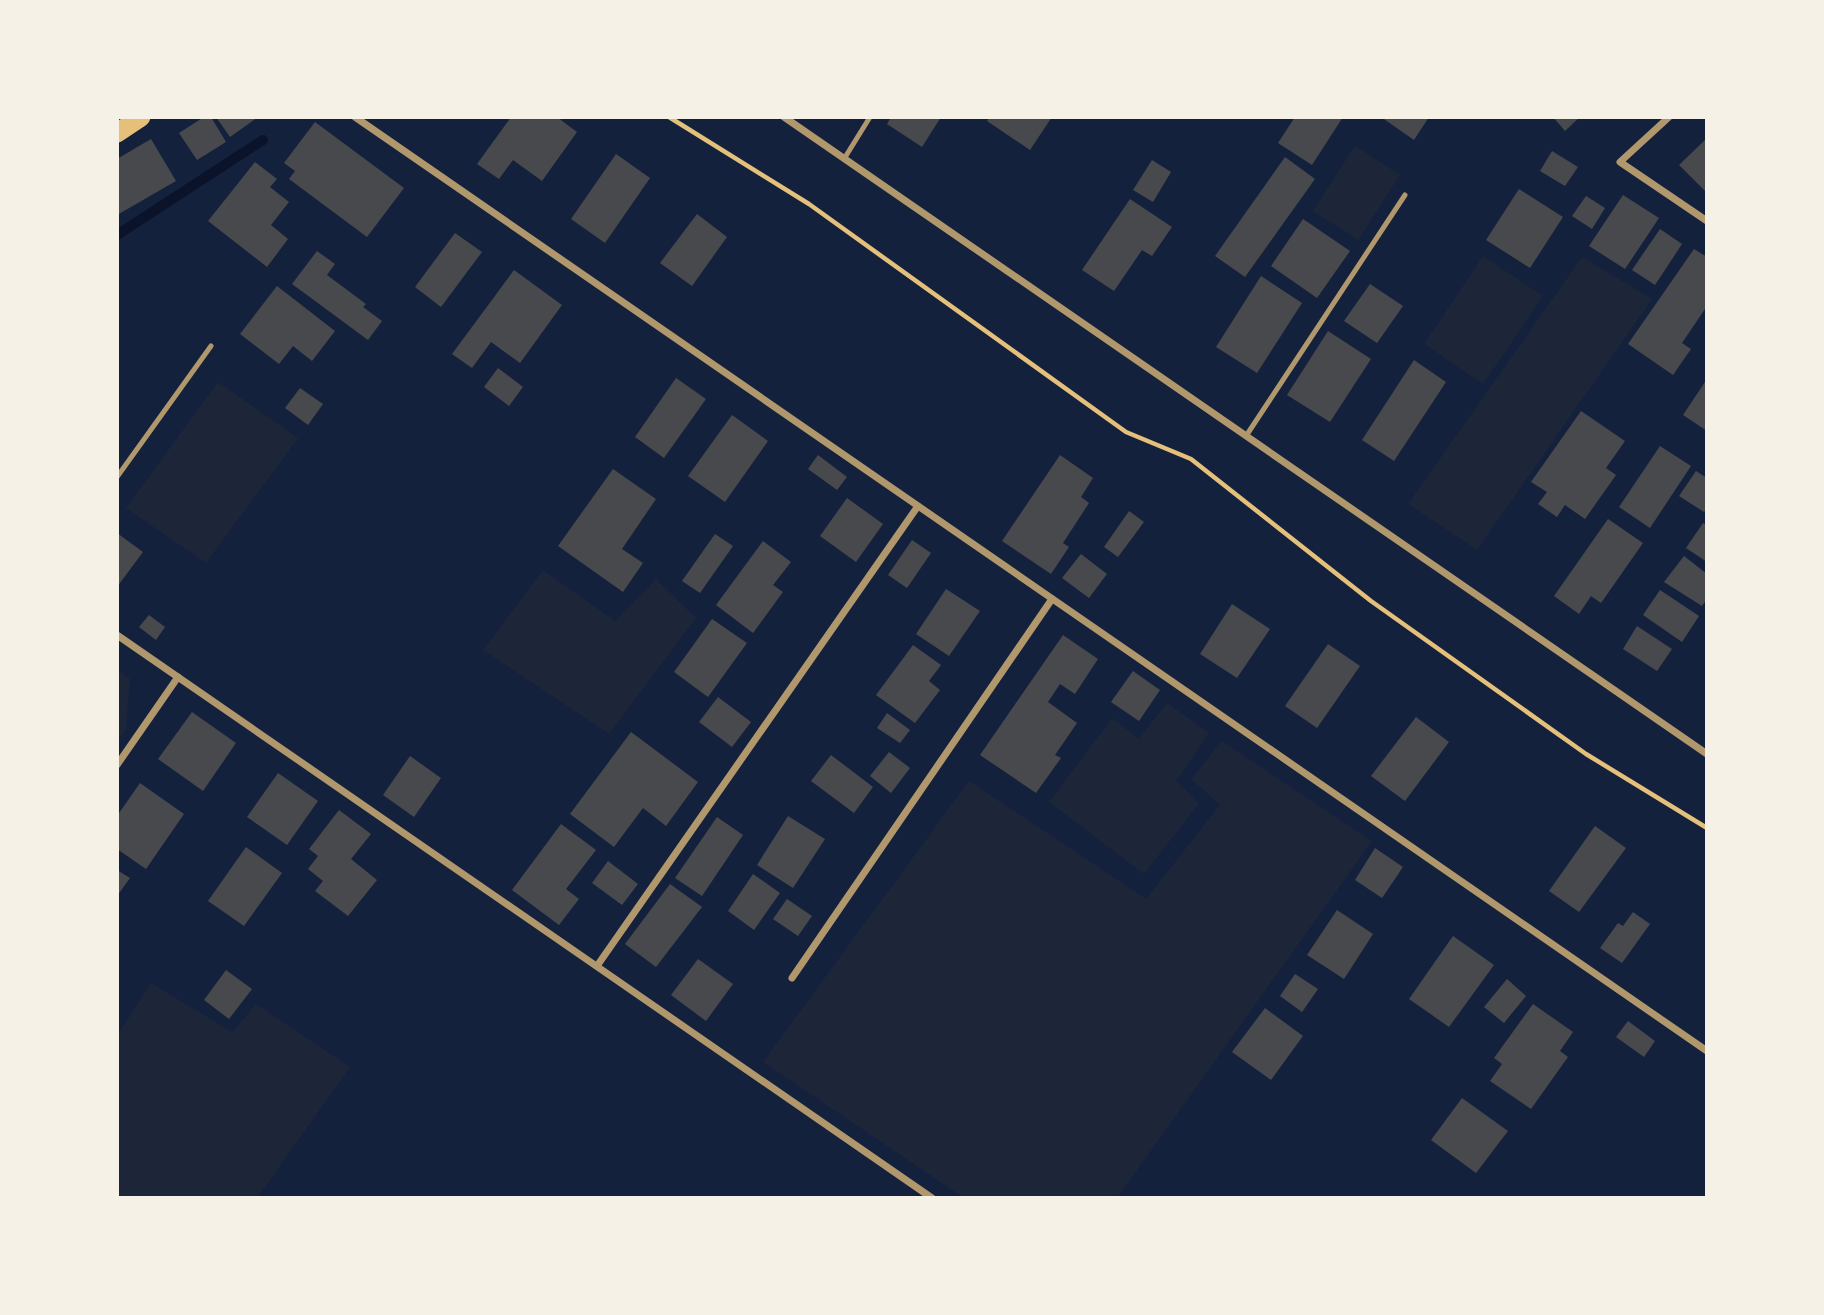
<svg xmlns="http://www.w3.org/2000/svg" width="1824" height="1315" font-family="Mulish,sans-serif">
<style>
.green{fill:#1d2539}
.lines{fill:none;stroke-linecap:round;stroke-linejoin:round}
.stream{stroke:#0b132b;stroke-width:10}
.building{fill:#48494c}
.path{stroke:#e5c07b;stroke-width:4.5}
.service{stroke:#b1986c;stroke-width:5}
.minor{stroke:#b1986c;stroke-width:7}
.trunk{stroke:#e5c07b;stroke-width:19}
</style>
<rect width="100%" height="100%" fill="#14213d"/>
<g class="green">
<polygon points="1355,146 1400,175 1358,240 1313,211"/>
<polygon points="1483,256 1543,296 1483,384 1424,344"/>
<polygon points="1582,257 1652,299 1477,550 1408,504"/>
<polygon points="218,382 298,438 206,563 126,508"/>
<polygon points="543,570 615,621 656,579 696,618 609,734 483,650"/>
<polygon points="117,670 130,679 126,729 117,741"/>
<polygon points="1167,703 1209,733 1176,781 1199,803 1144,874 1049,802 1112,718 1139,739"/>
<polygon points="1222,741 1372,841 1117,1198 964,1198 763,1062 969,781 1146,899 1220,805 1191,779"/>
<polygon points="151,983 232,1032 256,1004 350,1067 257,1198 117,1198 117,1036"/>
</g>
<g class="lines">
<polyline class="stream" points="117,235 263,140"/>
</g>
<g class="building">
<polygon points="204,117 211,117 226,142 197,160 179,133"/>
<polygon points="216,117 258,117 230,137"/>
<polygon points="511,117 557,117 577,132 542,181 513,160 499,179 477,164"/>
<polygon points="891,117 941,117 922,147 887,124"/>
<polygon points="990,117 1052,117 1030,150 987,121"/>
<polygon points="1295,117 1343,117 1312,165 1278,143"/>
<polygon points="1381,117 1429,117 1414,140"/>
<polygon points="1553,117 1580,117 1565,131"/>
<polygon points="315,122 404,188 367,237 289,179 295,171 284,163"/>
<polygon points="1707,138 1707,193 1679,165"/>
<polygon points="151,139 176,181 117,215 117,159"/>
<polygon points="1552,151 1578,167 1565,186 1540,171"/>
<polygon points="616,154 650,178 605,243 571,219"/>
<polygon points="1285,157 1315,179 1245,277 1215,256"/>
<polygon points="1152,160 1171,172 1153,202 1133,190"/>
<polygon points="255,162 277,179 270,187 289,202 271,225 288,239 267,267 208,221"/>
<polygon points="1519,189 1563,217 1530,268 1486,240"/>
<polygon points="1623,195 1659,218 1625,269 1589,246"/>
<polygon points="1586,196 1605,208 1592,229 1572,216"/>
<polygon points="1130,199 1172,227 1152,256 1142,250 1114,291 1082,270"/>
<polygon points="697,214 727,237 692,286 660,263"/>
<polygon points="1303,219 1350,251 1317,298 1271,266"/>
<polygon points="1660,229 1682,244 1655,285 1632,270"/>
<polygon points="455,233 482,252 441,307 415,287"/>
<polygon points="1694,249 1707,257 1707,306 1682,343 1691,349 1673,375 1628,344"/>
<polygon points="317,251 335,264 327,275 366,304 363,307 382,321 368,340 292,284"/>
<polygon points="514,270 562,305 520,363 491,342 472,368 452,354"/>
<polygon points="1261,276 1302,303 1257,373 1216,347"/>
<polygon points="1370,284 1403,306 1377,343 1344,321"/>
<polygon points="277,286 335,331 312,361 293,346 279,364 240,334"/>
<polygon points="1328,331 1371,359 1330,422 1287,395"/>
<polygon points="1414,360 1446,382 1394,461 1362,440"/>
<polygon points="498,368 523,387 509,406 484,387"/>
<polygon points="676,378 706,399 664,458 635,437"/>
<polygon points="1707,379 1707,431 1683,415"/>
<polygon points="300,388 323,404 308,425 285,408"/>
<polygon points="1581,411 1625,441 1606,468 1616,475 1585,519 1565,505 1557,517 1538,504 1547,492 1531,482"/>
<polygon points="732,415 768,441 725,502 688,476"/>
<polygon points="1660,446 1691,466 1650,528 1619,507"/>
<polygon points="818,455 847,477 837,490 808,469"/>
<polygon points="1060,455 1093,478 1081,497 1089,503 1063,543 1069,547 1051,574 1002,541"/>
<polygon points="613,469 656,499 622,549 643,563 623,592 558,546"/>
<polygon points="1696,471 1707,478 1707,509 1704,512 1679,496"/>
<polygon points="847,498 883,524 856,562 820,536"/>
<polygon points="1129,511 1144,522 1118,557 1104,547"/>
<polygon points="1608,519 1643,543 1601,603 1591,596 1579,614 1554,596"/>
<polygon points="1703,523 1707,525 1707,562 1686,548"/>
<polygon points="117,533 143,552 117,587"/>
<polygon points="715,534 733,546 700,593 682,581"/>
<polygon points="912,540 931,553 907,588 888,575"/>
<polygon points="763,541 791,562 773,585 783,592 753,633 716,605"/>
<polygon points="1081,554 1107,574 1089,598 1062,578"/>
<polygon points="1684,556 1707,574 1707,599 1702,606 1664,582"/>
<polygon points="946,589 980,611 949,656 916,634"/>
<polygon points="1660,590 1699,616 1682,642 1643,615"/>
<polygon points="1232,604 1270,629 1237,678 1200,654"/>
<polygon points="149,615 165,627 156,640 139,627"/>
<polygon points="712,619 747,643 708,697 674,672"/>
<polygon points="1637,626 1672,649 1657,671 1623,649"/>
<polygon points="1063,635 1098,659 1075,694 1060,684 1048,702 1077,723 1055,755 1061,758 1036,793 980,755"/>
<polygon points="1328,644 1360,666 1317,728 1285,706"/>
<polygon points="913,645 941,665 929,681 940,690 915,723 876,695"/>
<polygon points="1133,671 1160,690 1139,721 1111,702"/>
<polygon points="718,697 751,722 732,747 699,722"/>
<polygon points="192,712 236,743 203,791 158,759"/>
<polygon points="887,713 910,730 900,743 877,728"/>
<polygon points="1416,717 1449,742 1405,801 1371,776"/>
<polygon points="631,732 698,782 666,826 643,808 614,847 570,814"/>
<polygon points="889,752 910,768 891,793 870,776"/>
<polygon points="831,755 873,787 854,813 811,781"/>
<polygon points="410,756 441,778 414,817 383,795"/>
<polygon points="278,773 318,801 287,845 247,817"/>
<polygon points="140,783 184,814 146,869 117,849 117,816"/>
<polygon points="339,810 371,834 351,859 377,880 348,916 315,891 323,881 308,869 318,856 309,849"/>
<polygon points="788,816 825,839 793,888 757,865"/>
<polygon points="717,817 743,835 702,896 675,878"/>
<polygon points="561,824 596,850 566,889 579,899 559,925 512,890"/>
<polygon points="1595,826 1626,848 1579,912 1549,891"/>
<polygon points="246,847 282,873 244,926 208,901"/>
<polygon points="1375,848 1403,867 1382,898 1355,880"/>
<polygon points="608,861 638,884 622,905 592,883"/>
<polygon points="117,870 130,878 117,896"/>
<polygon points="753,874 780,893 754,930 728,911"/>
<polygon points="670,884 702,907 656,967 625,944"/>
<polygon points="787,899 812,916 798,936 773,919"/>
<polygon points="1337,910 1373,934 1344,979 1307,955"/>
<polygon points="1633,912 1650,924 1622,963 1600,948 1618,923 1623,926"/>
<polygon points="1453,936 1494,965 1449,1027 1409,999"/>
<polygon points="698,959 733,984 706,1021 671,995"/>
<polygon points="226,970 252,989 229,1019 204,1000"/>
<polygon points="1295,974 1318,989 1302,1012 1280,996"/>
<polygon points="1507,979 1526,996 1504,1023 1484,1007"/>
<polygon points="1533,1004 1573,1032 1560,1051 1568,1057 1531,1109 1490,1081 1502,1064 1494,1058"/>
<polygon points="1265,1008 1303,1036 1271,1080 1232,1052"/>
<polygon points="1628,1021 1655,1041 1644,1057 1616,1037"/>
<polygon points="1462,1098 1508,1131 1476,1173 1431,1140"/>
</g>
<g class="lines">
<polyline class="path" points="669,117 809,204 1126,432 1191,459 1371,601 1586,754 1707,828"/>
<g class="service">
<polyline points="844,159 870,117"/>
<polyline points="1246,436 1405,195"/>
<polyline points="117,477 211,346"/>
</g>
<g class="minor">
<polyline points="355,117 1707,1051"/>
<polyline points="784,117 1707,754"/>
<polyline points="1669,117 1620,162 1707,221"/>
<polyline points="117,635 932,1198"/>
<polyline points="117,765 178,677"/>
<polyline points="597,966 918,506"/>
<polyline points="792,978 1052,599"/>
</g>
<polyline class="trunk" points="117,133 141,117"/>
</g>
<rect width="1824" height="1315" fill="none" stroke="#f6f1e7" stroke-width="238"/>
</svg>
